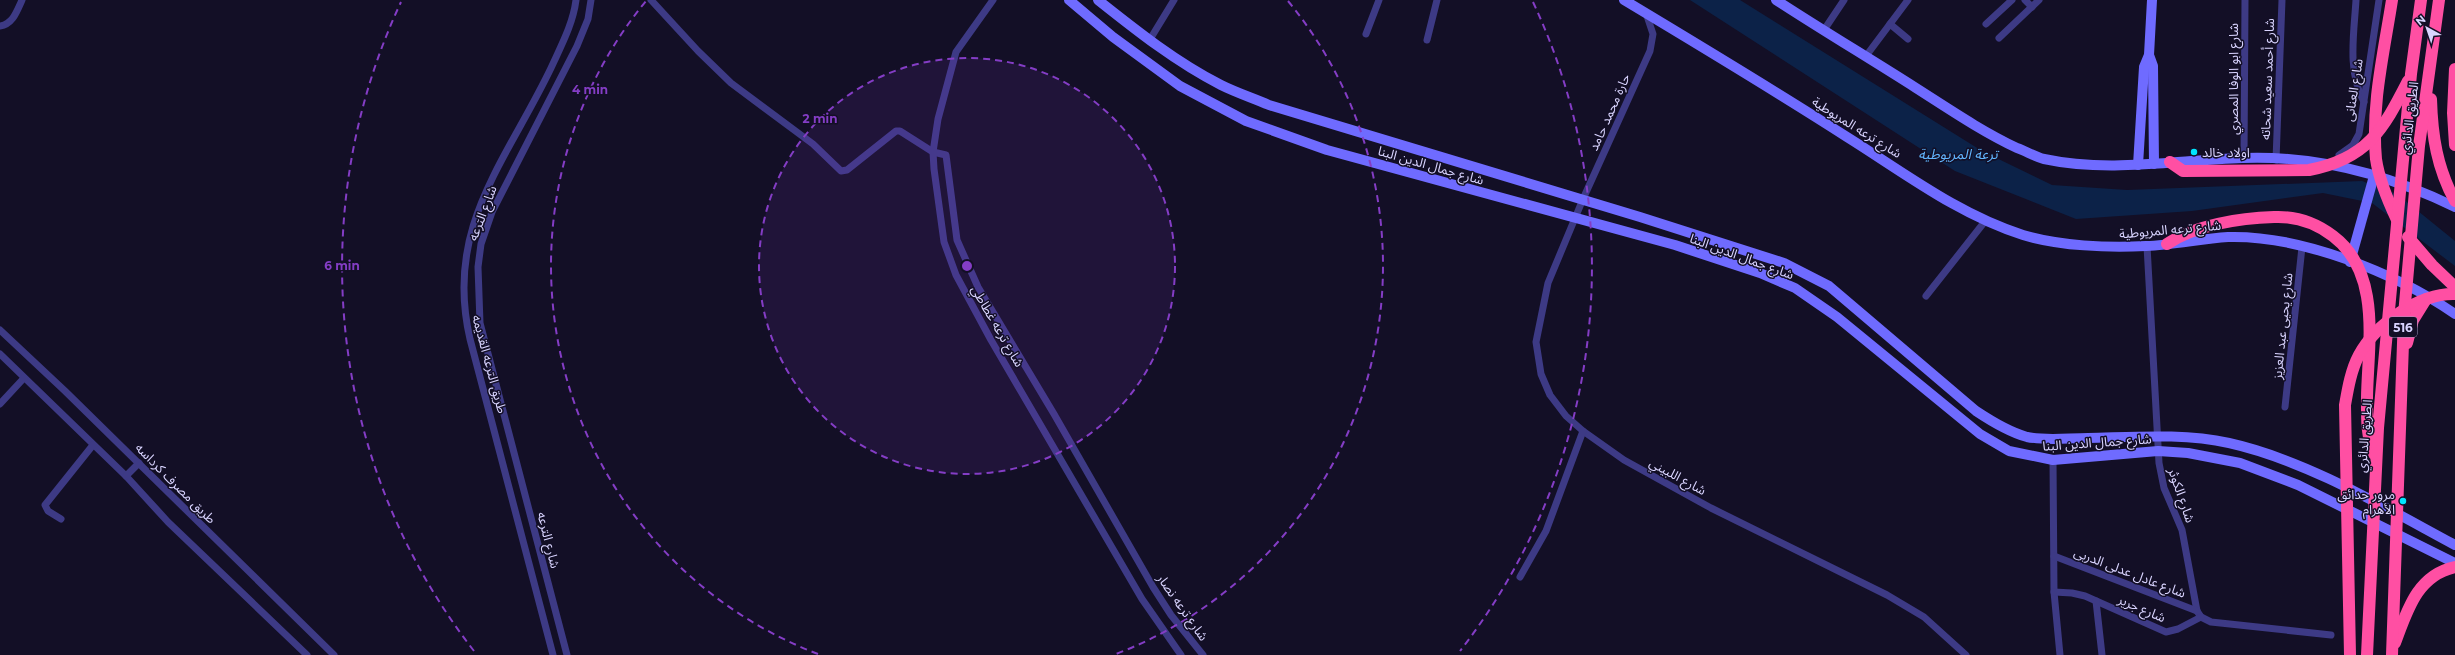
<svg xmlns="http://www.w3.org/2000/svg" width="2455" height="655" font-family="Montserrat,'Noto Sans Arabic',sans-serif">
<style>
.water{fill:#0c2248}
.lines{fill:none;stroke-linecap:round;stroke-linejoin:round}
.street{stroke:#3d3a85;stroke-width:7}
.secondary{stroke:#6f6bff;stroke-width:10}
.highway{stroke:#ff4fa3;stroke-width:12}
.ring{fill:none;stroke:#843dc5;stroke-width:2;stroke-dasharray:7 5}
.poi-dot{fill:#00e5ff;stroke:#130f26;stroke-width:1.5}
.labels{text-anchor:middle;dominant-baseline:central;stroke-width:3;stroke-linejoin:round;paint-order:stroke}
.shield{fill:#130f26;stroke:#9e99be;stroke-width:1}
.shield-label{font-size:12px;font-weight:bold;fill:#d9d4ff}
.street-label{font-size:13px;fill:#d9d4ff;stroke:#130f26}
.poi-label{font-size:13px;fill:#d9d4ff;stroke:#130f26;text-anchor:start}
.water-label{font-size:14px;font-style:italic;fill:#62b6ff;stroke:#130f26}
.centre{fill:#843dc5;stroke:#130f26;stroke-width:2}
.ring-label{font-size:12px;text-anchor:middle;font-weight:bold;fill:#843dc5;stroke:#130f26;stroke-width:3;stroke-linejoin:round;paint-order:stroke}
</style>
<rect width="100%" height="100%" fill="#130f26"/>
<polygon class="water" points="1690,0 1740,0 1982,151 2052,185 2127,190 2362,181 2397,194 2455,241 2455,266 2372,203 2323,193 2192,211 2076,219 1955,171"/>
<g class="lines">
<g class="street">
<polyline points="651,0 698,51 731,83 813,144 841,171 847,170 896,131 900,131 933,152 946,155 957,240 978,287 1054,414 1153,587 1171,615 1203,655"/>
<polyline points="993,0 956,52 938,119 933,152 934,169 944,242 956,275 991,340 1142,599 1181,655"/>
<polyline points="2025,0 2032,7"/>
<path d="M2356,0C2354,34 2347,71 2364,102"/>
<polyline points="1646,13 1653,34 1650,51 1583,199 1548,283 1536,342 1541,374 1550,395 1566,416 1583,431 1624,460 1711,508 1887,595 1924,617 1966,655"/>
<polyline points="1890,24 1908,39"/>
<polyline points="1986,24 2012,0"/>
<path d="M0,26C13,24 17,11 22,0"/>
<polyline points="1824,30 1844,0"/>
<polyline points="1366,34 1379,0"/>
<polyline points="1999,38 2039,0"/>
<polyline points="1427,40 1437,0"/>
<polyline points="1149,41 1174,0"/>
<polyline points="1866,56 1908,0"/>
<polyline points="2339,155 2353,145 2359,134 2379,0"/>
<polyline points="2244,158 2245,0"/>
<polyline points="2276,160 2282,0"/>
<polyline points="2147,246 2159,463 2164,488 2182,530 2197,611 2201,617 2211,622 2331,635"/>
<polyline points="1926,296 1986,220"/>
<polyline points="0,330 65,391 334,655"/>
<polyline points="0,354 126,476 168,522 307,655"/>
<polyline points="0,404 24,378"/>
<polyline points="2285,407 2302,247"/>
<polyline points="2053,460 2054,592 2060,655"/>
<polyline points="126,476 139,463"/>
<polyline points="61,519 48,511 45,505 93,445"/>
<polyline points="2054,556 2197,611"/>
<polyline points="1520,577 1546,531 1583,431"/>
<polyline points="2054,592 2072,593 2085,596 2166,632 2178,629 2201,617"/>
<polyline points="2096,601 2102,655"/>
<path d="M553,655L470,339C444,227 506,162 551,68C561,46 573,24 576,0"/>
<polyline points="567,655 480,323 478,267 481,244 492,212 577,46 588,19 591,0"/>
</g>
<g class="secondary">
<polyline points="1069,0 1113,37 1180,86 1246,121 1327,150 1675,245 1760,273 1795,288 1837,317 1980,434 2009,451 2053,460 2158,451 2188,453 2240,463 2298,485 2455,563"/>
<path d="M1098,0C1137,31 1176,62 1221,85C1237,93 1253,98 1269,105L1640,217L1784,263L1829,286L1976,411C1991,421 2009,432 2027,437C2046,441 2068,438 2088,438C2135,437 2183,433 2229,443C2306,460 2386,508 2455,545"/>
<path d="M1624,0C1699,45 1774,90 1847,137C1903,172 1959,215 2023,235C2059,246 2108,248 2146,246C2173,245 2200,239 2228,237C2301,235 2396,273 2455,314"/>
<path d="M1776,0C1822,30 1869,58 1916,88C1949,109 1981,131 2017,148C2026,151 2035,157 2044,159C2109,173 2177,160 2242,158C2316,155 2389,175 2455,207"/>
<polyline points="2149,55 2153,66 2154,164"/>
<polyline points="2138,165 2144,67 2149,55 2152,0"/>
<polyline points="2350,262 2374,176"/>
</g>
<g class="highway">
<path d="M2392,0C2384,52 2371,105 2376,159C2379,180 2388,201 2397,220"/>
<polyline points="2455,69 2453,113 2455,145"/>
<path d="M2431,99C2432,136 2437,168 2455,201"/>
<path d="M2170,162L2183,171L2309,170C2367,159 2383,130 2408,81"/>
<polyline points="2408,237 2432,265 2455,287"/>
<path d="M2167,244C2195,225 2240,218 2274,217C2296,216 2316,223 2333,236C2382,273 2368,344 2367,397C2367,417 2366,435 2374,454"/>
<polyline points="2407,343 2413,320 2426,299"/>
<path d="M2395,643C2407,611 2417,575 2455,567"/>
<path d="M2350,655L2345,405C2348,388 2351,370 2359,355C2376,324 2419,293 2455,294"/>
<polyline points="2367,655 2378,428 2411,74 2421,0"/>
<polyline points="2392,655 2404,315 2419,146 2439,0"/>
</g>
</g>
<circle cx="967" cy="266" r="208" fill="#843dc5" fill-opacity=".12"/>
<g class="ring">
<circle cx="967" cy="266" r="208"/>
<path d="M818 654A416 416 0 0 1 646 1M1288 1A416 416 0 0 1 1116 654"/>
<path d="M474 651A625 625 0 0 1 401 2M1533 2A625 625 0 0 1 1460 651"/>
</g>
<g class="poi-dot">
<circle cx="2194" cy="152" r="4"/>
<circle cx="2403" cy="501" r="4"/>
</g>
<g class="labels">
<rect class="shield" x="2389" y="317" width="28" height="20" rx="3"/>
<g class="shield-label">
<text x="2403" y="327">516</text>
</g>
<g class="street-label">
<text transform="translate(2233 79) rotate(-90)">شارع ابو الوفا المصري</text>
<text transform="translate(2267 79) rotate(-88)">شارع أحمد سعيد شحاته</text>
<text transform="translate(2353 90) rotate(-81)">شارع العنانى</text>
<text transform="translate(1609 112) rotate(-66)">حارة محمد حامد</text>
<text transform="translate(2409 118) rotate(-83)">الطريق الدائري</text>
<text transform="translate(1857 127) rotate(32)">شارع ترعه المريوطية</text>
<text transform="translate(1431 165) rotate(16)">شارع جمال الدين البنا</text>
<text transform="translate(482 213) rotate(-69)">شارع الترعه</text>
<text transform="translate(2170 229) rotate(-5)">شارع ترعه المريوطية</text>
<text transform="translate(1742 256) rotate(20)">شارع جمال الدين البنا</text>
<text transform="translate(998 326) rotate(60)">شارع ترعه غطاطي</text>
<text transform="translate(2282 326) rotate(-84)">شارع يحيى عبد العزيز</text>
<text transform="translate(490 364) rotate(75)">طريق الترعه القديمه</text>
<text transform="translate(2364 436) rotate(-85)">الطريق الدائري</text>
<text transform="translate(2097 442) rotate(-4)">شارع جمال الدين البنا</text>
<text transform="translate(1678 476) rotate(29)">شارع اللبيني</text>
<text transform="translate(176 483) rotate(45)">طريق مصرف كرداسه</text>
<text transform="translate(2182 495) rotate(71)">شارع الكوثر</text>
<text transform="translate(549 540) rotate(76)">شارع الترعه</text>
<text transform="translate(2130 572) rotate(21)">شارع عادل عدلى الدربى</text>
<text transform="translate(1183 607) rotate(55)">شارع ترعه نصار</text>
<text transform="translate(2142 608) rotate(23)">شارع جرير</text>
</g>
<g class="poi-label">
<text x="2202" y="152">اولاد خالد</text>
<text x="2395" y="494" text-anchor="end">مرور حدائق<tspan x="2395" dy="15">الأهرام</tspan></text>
</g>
<g class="water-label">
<text x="1958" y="154">ترعة المريوطية</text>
</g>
</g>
<circle cx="967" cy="266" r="6" class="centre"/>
<g class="ring-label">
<text x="590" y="94">4 min</text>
<text x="820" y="123">2 min</text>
<text x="342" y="270">6 min</text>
</g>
<g transform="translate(2427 28) rotate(320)" stroke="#130f26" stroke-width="3" paint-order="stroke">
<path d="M0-3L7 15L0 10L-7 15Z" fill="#d9d4ff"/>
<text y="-6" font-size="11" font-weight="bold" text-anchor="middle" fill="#d9d4ff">N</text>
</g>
</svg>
